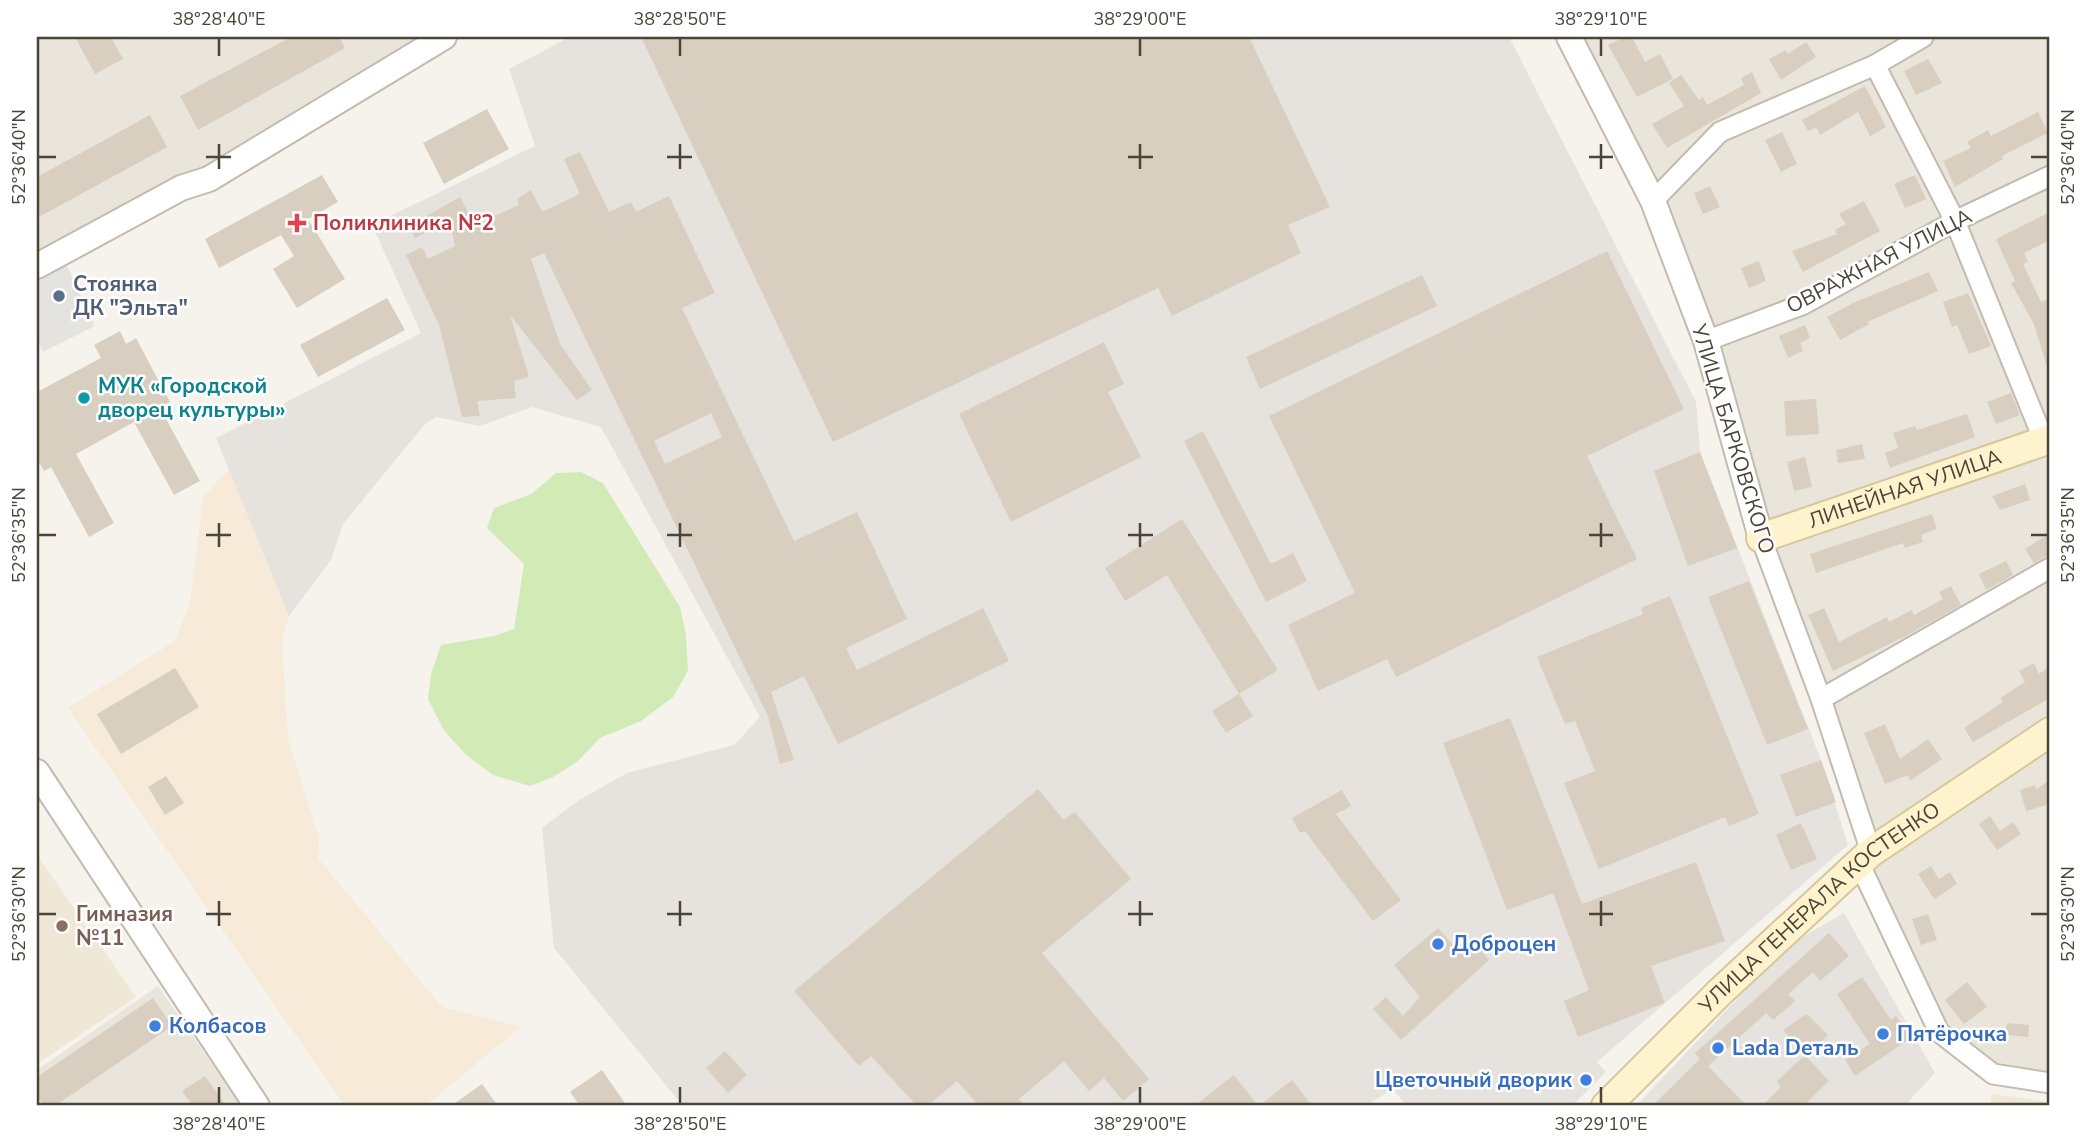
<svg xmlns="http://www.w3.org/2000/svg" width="2087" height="1143" font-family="'Nunito Sans',sans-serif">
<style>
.residential{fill:#eae5da}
.commercial{fill:#f7ead8}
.industrial{fill:#e6e2dd}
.education{fill:#efe8d6}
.green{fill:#d2eab5}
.parking{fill:#e5e3e0}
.building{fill:#d8cfc1;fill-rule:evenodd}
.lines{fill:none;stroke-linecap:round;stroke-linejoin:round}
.minor-casing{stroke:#c2bbae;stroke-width:23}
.tertiary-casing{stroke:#c2bbae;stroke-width:28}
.secondary-casing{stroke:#d6c79b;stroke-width:32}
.minor{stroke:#fff;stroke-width:19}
.tertiary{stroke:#fff;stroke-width:24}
.secondary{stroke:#fff3cd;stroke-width:28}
.ticks{fill:none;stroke:#4b4439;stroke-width:2.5}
.health-dot{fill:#e0444e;stroke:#fff;stroke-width:2.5}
.service-dot{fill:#5c6f8a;stroke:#fff;stroke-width:2.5}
.culture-dot{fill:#0f9aa8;stroke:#fff;stroke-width:2.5}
.education-dot{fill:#8d6e63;stroke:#fff;stroke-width:2.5}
.shop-dot{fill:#3f7fe0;stroke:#fff;stroke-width:2.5}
.labels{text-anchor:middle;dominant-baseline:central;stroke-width:5;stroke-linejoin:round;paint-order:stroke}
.health-label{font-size:21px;font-weight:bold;fill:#be3a42;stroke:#fff;text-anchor:start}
.street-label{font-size:21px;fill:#4b4439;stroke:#fff}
.service-label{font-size:21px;font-weight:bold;fill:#4e5e75;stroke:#fff;text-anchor:start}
.culture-label{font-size:21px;font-weight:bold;fill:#0d838f;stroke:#fff;text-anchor:start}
.education-label{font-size:21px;font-weight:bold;fill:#785e54;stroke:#fff;text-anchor:start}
.shop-label{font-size:21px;font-weight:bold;fill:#366cbe;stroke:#fff;text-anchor:start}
.neatline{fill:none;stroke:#4b4439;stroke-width:2.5}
.ticks-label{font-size:18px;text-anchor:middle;fill:#4b4439}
</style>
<rect width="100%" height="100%" fill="#f6f3ec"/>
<g class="residential">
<polygon points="37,37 444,37 37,266"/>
<polygon points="1569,37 2050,37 2050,1083 1993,1074 1939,1032 1859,863 1871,852 1706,341"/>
<polygon points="158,986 241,1106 37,1106 37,1070"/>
</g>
<polygon class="commercial" points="229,469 289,616 282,641 288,739 319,838 318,858 442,1007 521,1027 425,1106 345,1106 68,708 175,641 190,602 203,497"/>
<g class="industrial">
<polygon points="570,37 1509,37 1696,402 1700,452 1821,760 1848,845 1597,1062 1606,1072 1572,1106 1407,1106 1393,1089 1365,1106 683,1106 554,948 542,828 579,800 627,773 734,745 760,717 601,427 532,407 480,426 436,417 424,425 343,524 331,560 289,616 216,438 421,333 372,225 535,146 509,69"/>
<polygon points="1844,913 1935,1073 1904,1106 1636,1106 1787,946"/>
</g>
<g class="education">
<polygon points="37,855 136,997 37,1064"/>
<polygon points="1992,1094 2050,1102 2050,1106 1990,1106"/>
</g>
<polygon class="green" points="581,472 603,483 680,607 686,635 688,671 673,697 641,721 600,738 577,762 553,777 530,786 493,775 465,754 443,729 428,699 431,674 441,645 494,636 514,629 524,564 487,528 494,508 531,494 556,473"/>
<polygon class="parking" points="61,253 95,326 43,352 37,340 37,266"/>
<g class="building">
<polygon points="75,37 111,37 123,59 95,74"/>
<polygon points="291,37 339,37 345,48 198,130 180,96"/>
<polygon points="641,37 1249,37 1330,207 1288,225 1301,253 1172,316 1158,288 833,442"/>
<polygon points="1625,37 1632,37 1645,62 1660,54 1673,79 1637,97 1608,45"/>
<polygon points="1806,42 1816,57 1781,80 1769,59 1786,50 1788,54"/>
<polygon points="1928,59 1942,83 1916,95 1904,71"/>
<polygon points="1752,72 1761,93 1667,148 1652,124 1684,106 1669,83 1681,75 1699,100 1703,97 1707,105 1744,85 1741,78"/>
<polygon points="1865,86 1886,127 1870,136 1858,112 1820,135 1816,127 1808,131 1802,120"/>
<polygon points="487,109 509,149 444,184 423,143"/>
<polygon points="2038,112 2048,133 2002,156 2003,159 1955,187 1943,161 1971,148 1967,142 1988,130 1991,136"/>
<polygon points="150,115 167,147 37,218 37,177"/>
<polygon points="1782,132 1797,164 1781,172 1765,140"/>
<path d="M580,152L609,212L631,202L636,212L669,196L715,293L682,308L794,541L857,512L907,619L846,648L857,670L983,608L1009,661L838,744L804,676L771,692L794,760L780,764L768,716L544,253L531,259L560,344L592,390L577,400L510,315L529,377L514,381L516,398L477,401L480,416L462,417L439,325L406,255L422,247L428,259L455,246L450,221L415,238L409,226L460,197L475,225L519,205L517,199L531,190L542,212L580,194L564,159ZM711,413L722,437L665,464L654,441Z"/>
<polygon points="322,175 338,202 308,219 345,279 297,308 273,269 294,256 281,235 219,268 205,239"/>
<polygon points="1915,175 1926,199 1905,208 1894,184"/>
<polygon points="1710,186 1720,207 1703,214 1694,193"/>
<polygon points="1864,201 1880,231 1803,272 1792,251 1837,234 1835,230 1846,224 1839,214"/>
<polygon points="2050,212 2050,240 2024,253 2028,262 2023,264 2041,302 2050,298 2050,366 2047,367 2034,324 2011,283 2015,281 1996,239"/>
<polygon points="1607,251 1684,409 1587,456 1637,559 1396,677 1387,659 1318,691 1288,625 1355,593 1269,416"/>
<polygon points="1759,261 1766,281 1749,288 1741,268"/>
<polygon points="1929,272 1938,291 1867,322 1869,324 1840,340 1827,317 1853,303"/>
<polygon points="1422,275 1437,306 1260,389 1246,357"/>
<polygon points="1968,293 1991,346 1969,354 1957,325 1952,327 1943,302"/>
<polygon points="387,298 405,330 318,377 300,345"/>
<polygon points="1805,325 1810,338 1800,343 1803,351 1788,358 1779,336"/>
<polygon points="120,331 126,344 136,338 170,402 160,408 200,481 174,495 134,422 76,454 114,523 89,537 51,467 44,471 37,459 37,392 101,358 94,345"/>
<polygon points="1104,342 1124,384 1108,392 1141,457 1011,522 959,414"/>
<polygon points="2011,393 2020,415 1996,424 1987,402"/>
<polygon points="1816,399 1819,434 1786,436 1784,401"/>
<polygon points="1967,414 1975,437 1890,468 1885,453 1898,448 1893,433 1915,426 1917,430"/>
<polygon points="1203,431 1271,564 1293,553 1307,581 1266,602 1184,441"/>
<polygon points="1862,444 1865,459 1838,463 1836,450"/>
<polygon points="1700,452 1737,548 1688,566 1654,471"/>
<polygon points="1805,457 1812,487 1794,491 1787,462"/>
<polygon points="2025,484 2030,500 2000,510 1992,496"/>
<polygon points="1932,514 1937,529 1921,535 1923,542 1905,548 1903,543 1816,573 1810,554"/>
<polygon points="1182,519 1278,670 1239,694 1167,575 1125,601 1105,568"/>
<polygon points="2050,533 2050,554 2034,563 2025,549"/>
<polygon points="2006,561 2013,575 1986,590 1979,574"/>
<polygon points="1749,581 1808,729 1767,745 1708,597"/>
<polygon points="1951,586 1961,605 1906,636 1833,671 1808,615 1824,608 1839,642 1887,617 1889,622 1912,610 1914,615 1943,599 1939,592"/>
<polygon points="1670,596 1759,814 1729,826 1725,817 1599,869 1564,783 1595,771 1575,721 1565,724 1537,657 1643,614 1641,608"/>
<polygon points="2034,663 2039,674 2050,666 2050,698 1973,742 1964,728 2003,702 2000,698 2025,682 2019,671"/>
<polygon points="175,668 199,707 121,754 97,714"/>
<polygon points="1239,694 1253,716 1226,733 1212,711"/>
<polygon points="1510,718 1582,904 1696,862 1725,941 1651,966 1665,1003 1578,1037 1564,1001 1589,990 1553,893 1507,910 1443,743"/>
<polygon points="1885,724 1900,759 1928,739 1942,759 1910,781 1908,775 1885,784 1864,733"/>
<polygon points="1821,760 1836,802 1796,817 1780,775"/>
<polygon points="166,776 184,803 165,815 148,787"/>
<polygon points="2050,780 2050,804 2026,811 2020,790 2035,785 2036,789"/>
<polygon points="1038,789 1064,820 1075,812 1131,879 1042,953 1149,1079 1123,1101 1104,1078 1089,1091 1064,1061 1019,1099 1025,1106 979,1106 957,1081 927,1106 917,1106 871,1056 859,1066 794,991"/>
<polygon points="1342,790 1351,806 1336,814 1401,900 1373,921 1305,831 1300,833 1292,818"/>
<polygon points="1990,816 2000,831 2013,822 2021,834 1997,850 1979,824"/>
<polygon points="1801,823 1817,859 1791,870 1776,835"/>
<polygon points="1931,866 1939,879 1950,872 1957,884 1934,899 1918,874"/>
<polygon points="1928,914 1937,940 1921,945 1912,919"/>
<polygon points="1438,928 1458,951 1471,939 1489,960 1401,1040 1373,1009 1386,997 1403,1016 1420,997 1394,965"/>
<polygon points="1829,933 1849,956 1820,981 1813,972 1788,994 1795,1001 1773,1020 1766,1013 1708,1066 1747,1106 1652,1106 1700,1059 1695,1053"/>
<polygon points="1862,977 1891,1020 1896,1016 1911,1038 1855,1076 1845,1060 1870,1044 1837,994"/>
<polygon points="1967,982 1987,1007 1964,1024 1945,1000"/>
<polygon points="153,998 172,1026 55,1106 44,1106 37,1096 37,1077"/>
<polygon points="1807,1014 1828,1035 1807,1055 1783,1030"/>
<polygon points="2007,1023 2029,1025 2028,1037 2006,1035"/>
<polygon points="725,1051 747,1075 728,1093 706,1068"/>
<polygon points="1805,1055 1829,1081 1803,1106 1762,1106 1781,1087 1777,1081"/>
<polygon points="602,1070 627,1106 580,1106 570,1092"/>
<polygon points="1234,1075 1258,1106 1194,1106"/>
<polygon points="205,1076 226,1106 193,1106 182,1091"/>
<polygon points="1292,1080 1312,1106 1259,1106"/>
<polygon points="482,1084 498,1106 451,1106"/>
</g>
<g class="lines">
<g class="minor-casing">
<g id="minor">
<polyline points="1875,65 1955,221 2044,441"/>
<polyline points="1653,201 1720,132 1875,65 1923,37"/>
<polyline points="1706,341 1804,304 1955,221 2050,176"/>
<polyline points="1761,538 1821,699 1871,852"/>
<polyline points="1821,699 2050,568"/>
<polyline points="1859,863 1939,1032 1993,1074 2050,1083"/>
</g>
</g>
<g class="tertiary-casing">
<g id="tertiary">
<polyline points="1569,37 1653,201 1706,341 1761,538"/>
<polyline points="37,266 181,188 209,179 444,37"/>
<polyline points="37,772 257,1106"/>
</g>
</g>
<g class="secondary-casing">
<g id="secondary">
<path id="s1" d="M1761,538L2050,439"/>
<path id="s2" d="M1606,1106L1720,992L1871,852L2050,732"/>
</g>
</g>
<use href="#minor" class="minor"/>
<use href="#tertiary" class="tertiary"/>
<use href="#secondary" class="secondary"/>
</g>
<path class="ticks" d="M219,38V56M680,38V56M1140,38V56M1601,38V56M219,144V169M680,144V169M1140,144V169M1601,144V169M38,157H56M206,157H231M667,157H692M1128,157H1153M1589,157H1613M2031,157H2048M219,523V547M680,523V547M1140,523V547M1601,523V547M38,535H56M206,535H231M667,535H692M1128,535H1153M1589,535H1613M2031,535H2048M219,901V926M680,901V926M1140,901V926M1601,901V926M38,914H56M206,914H231M667,914H692M1128,914H1153M1589,914H1613M2031,914H2048M219,1087V1104M680,1087V1104M1140,1087V1104M1601,1087V1104"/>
<path class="health-dot" d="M293.5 212.5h7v7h7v7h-7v7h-7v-7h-7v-7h7z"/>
<circle class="service-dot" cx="59" cy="296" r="7"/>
<circle class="culture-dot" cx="84" cy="398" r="7"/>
<circle class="education-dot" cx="62" cy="926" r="7"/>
<g class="shop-dot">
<circle cx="1438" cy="944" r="7"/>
<circle cx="155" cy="1026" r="7"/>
<circle cx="1883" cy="1034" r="7"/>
<circle cx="1718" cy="1048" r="7"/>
<circle cx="1586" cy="1080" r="7"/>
</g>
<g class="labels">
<g class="health-label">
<text x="313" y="223">Поликлиника №2</text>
</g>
<g class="street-label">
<text transform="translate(1879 261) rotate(-27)">ОВРАЖНАЯ УЛИЦА</text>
<text transform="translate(1733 439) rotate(73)">УЛИЦА БАРКОВСКОГО</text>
<text stroke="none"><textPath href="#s1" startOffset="152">ЛИНЕЙНАЯ УЛИЦА</textPath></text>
<text stroke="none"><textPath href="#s2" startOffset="292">УЛИЦА ГЕНЕРАЛА КОСТЕНКО</textPath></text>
</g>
<g class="service-label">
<text x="73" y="284">Стоянка<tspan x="73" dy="24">ДК "Эльта"</tspan></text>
</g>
<g class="culture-label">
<text x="98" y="386">МУК «Городской<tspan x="98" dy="24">дворец культуры»</tspan></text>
</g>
<g class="education-label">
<text x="76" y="914">Гимназия<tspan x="76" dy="24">№11</tspan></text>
</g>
<g class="shop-label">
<text x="1452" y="944">Доброцен</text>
<text x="169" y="1026">Колбасов</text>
<text x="1897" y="1034">Пятёрочка</text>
<text x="1732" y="1048">Lada Dеталь</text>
<text x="1572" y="1080" text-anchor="end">Цветочный дворик</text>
</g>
</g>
<rect width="2087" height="1143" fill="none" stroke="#ffffff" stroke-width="77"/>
<rect x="38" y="38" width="2010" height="1066" class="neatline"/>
<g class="ticks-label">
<text x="219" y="25">38°28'40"E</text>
<text x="680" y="25">38°28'50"E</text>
<text x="1140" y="25">38°29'00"E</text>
<text x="1601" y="25">38°29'10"E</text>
<text transform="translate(19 157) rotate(-90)" y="6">52°36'40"N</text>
<text transform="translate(2068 157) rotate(-90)" y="6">52°36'40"N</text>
<text transform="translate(19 535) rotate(-90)" y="6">52°36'35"N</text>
<text transform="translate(2068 535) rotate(-90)" y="6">52°36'35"N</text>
<text transform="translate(19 914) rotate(-90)" y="6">52°36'30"N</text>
<text transform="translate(2068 914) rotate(-90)" y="6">52°36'30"N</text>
<text x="219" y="1130">38°28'40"E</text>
<text x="680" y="1130">38°28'50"E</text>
<text x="1140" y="1130">38°29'00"E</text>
<text x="1601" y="1130">38°29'10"E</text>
</g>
</svg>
